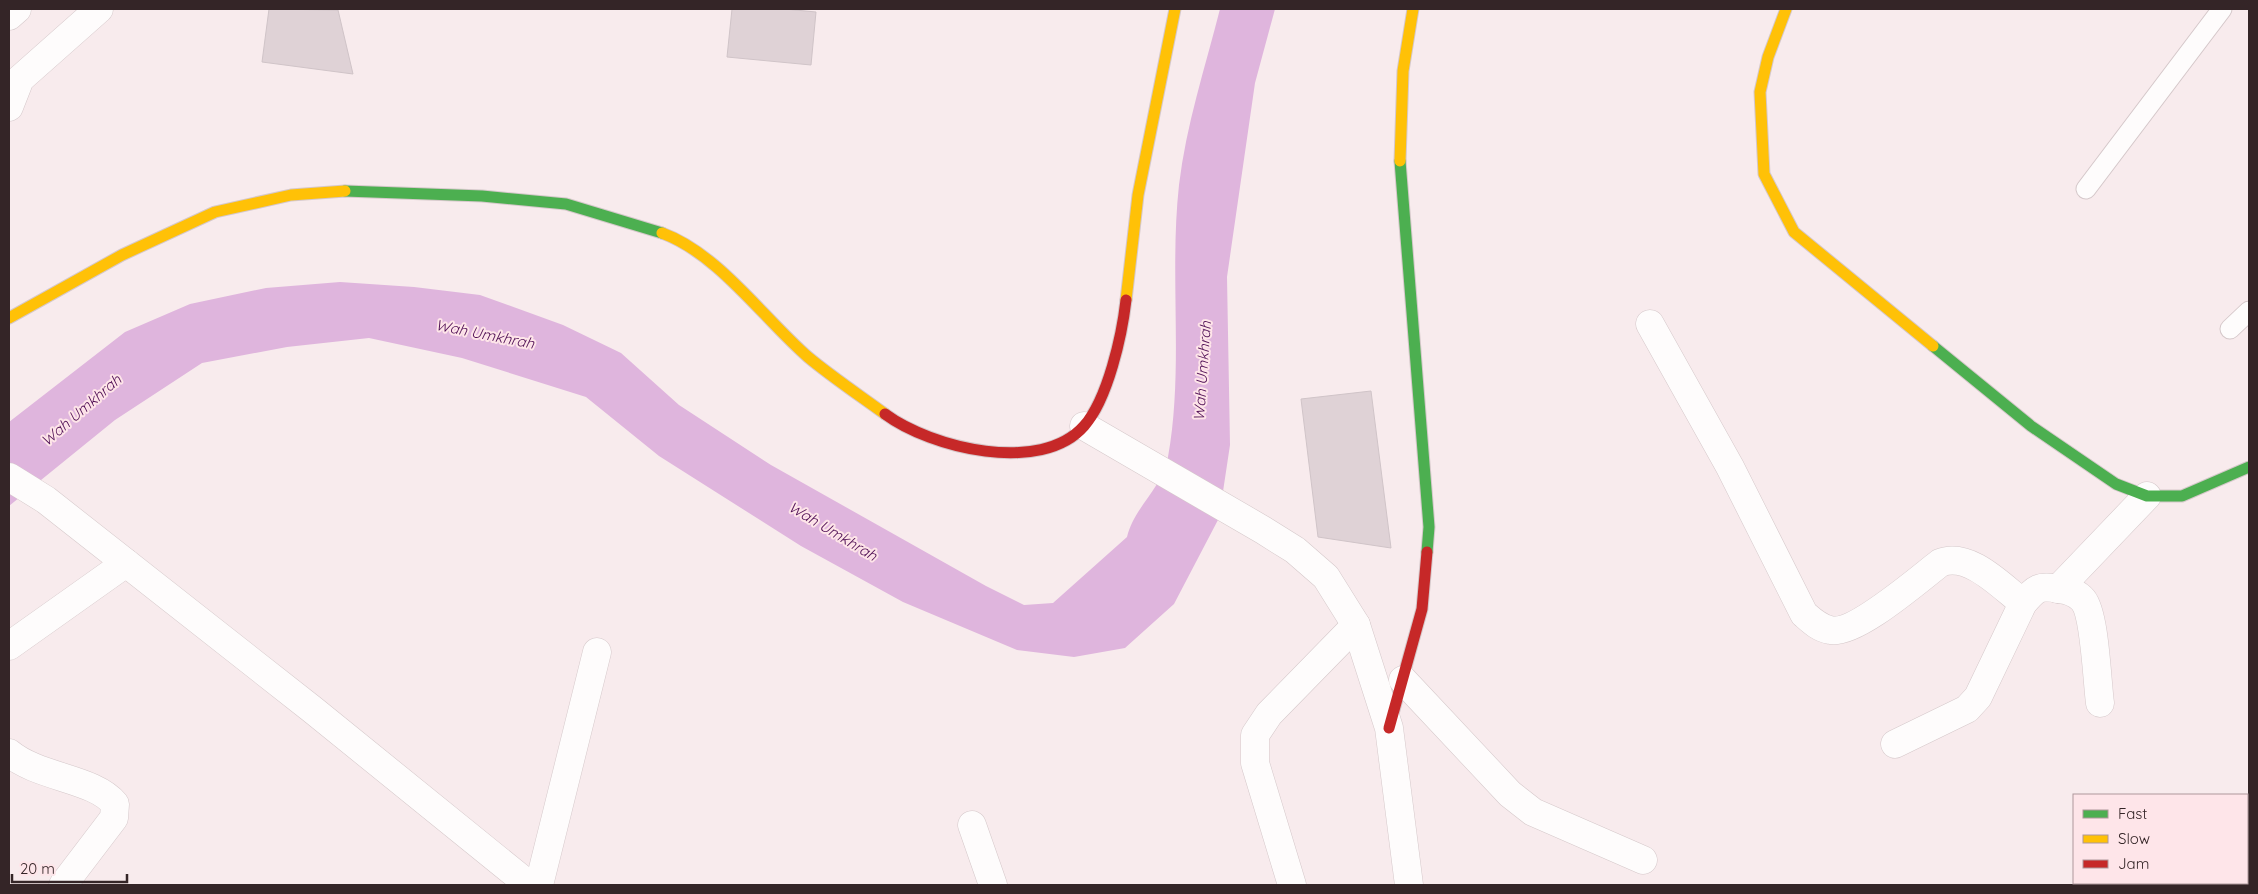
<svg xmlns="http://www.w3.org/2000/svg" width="2258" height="894" font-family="Quicksand,sans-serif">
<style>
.water{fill:#dfb5dd}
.building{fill:#dfd2d6;stroke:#d0c4c8}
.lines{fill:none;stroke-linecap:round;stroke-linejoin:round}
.lane-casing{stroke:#d5c8ca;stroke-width:21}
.street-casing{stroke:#d5c8ca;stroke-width:29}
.fast-casing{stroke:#d5c8ca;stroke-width:13}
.slow-casing{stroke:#d5c8ca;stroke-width:13}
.jam-casing{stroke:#d5c8ca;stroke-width:13}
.lane{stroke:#fefcfc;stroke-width:19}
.street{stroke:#fefcfc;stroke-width:28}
.fast{stroke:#4caf50;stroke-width:11}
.slow{stroke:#ffc107;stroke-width:11}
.jam{stroke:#c62828;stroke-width:11}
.labels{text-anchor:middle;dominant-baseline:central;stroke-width:4;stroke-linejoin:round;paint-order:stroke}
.water-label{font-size:15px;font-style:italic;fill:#500f55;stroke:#fee5e9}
</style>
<rect width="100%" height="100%" fill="#f8ebed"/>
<path class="water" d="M1220,9H1275L1255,83L1227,277L1230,445L1219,518L1174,604L1125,648L1074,657L1017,650L903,602L801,546L659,456L586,397L462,358L369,338L287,347L202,363L115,420L9,506V422L125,332L190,304L266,288L340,282L414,287L480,295L563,325L621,353L679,405L771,465L986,586L1024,605L1053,603L1127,537C1134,507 1162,489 1168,457C1184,368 1169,276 1179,185C1186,125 1205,68 1220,9Z"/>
<g class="building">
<polygon points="269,9 338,10 353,74 262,62"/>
<polygon points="732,9 785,9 816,12 811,65 727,57"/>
<polygon points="1371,391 1391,548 1318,537 1301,399"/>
</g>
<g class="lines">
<g class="lane-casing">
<g id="lane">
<polyline points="2086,189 2222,9"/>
<polyline points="2230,329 2249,311"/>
</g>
</g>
<g class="street-casing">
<g id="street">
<polyline points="9,16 17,9"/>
<polyline points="9,107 20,79 99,9"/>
<path d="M1650,324L1730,467L1804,614C1812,621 1819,628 1830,630C1854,636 1919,579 1940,563C1969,551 2001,586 2023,603"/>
<polyline points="1084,426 1263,530 1295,550 1326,577 1356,625 1389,728 1409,885"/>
<polyline points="9,477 46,500 313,710 529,885"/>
<polyline points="2058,589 2147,496"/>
<polyline points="9,646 126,563"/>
<polyline points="1403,680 1510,794 1533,812 1643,860"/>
<path d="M1895,744L1967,709L1978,697L2023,603C2036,588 2039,585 2059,589C2068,590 2076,592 2083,600C2095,614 2097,682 2100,703"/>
<path d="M9,753C39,778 94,778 115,804L114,818L63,885"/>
<polyline points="972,825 993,885"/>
<polyline points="539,885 597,652"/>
<polyline points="1292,885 1255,763 1255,735 1269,714 1356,625"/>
</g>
</g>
<g class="fast-casing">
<g id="fast">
<polyline points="1400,161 1429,527 1427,552"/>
<polyline points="345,191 482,196 566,204 662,233"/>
<polyline points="1933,346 2031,426 2116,484 2147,496 2182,496 2249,467"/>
</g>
</g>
<g class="slow-casing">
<g id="slow">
<polyline points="1786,9 1768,57 1760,92 1764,174 1794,232 1933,346"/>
<polyline points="1400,161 1403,71 1413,9"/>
<path d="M662,233C719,254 763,318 808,357C832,377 859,395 885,414"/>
<polyline points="1126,300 1138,195 1175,9"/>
<polyline points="9,318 122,255 215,212 291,195 345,191"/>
</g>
</g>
<g class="jam-casing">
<g id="jam">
<path d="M885,414C931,448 1041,475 1084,426C1108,399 1122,335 1126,300"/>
<polyline points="1389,728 1422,609 1427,552"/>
</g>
</g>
<use href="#lane" class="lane"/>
<use href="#street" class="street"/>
<use href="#fast" class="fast"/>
<use href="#slow" class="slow"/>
<use href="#jam" class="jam"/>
</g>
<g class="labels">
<g class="water-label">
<text transform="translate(485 334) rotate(11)">Wah Umkhrah</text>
<text transform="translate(1202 371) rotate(-86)">Wah Umkhrah</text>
<text transform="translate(81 410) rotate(-41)">Wah Umkhrah</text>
<text transform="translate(833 531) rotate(31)">Wah Umkhrah</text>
</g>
</g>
<rect width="2258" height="894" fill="none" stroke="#342527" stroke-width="20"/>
<rect x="2073" y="794" width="175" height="90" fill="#fee5e9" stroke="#ad989b"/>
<rect x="2083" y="810" width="25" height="8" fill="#4caf50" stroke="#ad989b"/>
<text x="2118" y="819" font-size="15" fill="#342527">Fast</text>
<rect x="2083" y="835" width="25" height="8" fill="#ffc107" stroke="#ad989b"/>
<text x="2118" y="844" font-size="15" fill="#342527">Slow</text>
<rect x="2083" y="860" width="25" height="8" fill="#c62828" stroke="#ad989b"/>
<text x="2118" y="869" font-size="15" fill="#342527">Jam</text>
<path d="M12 874v8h115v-8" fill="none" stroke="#342527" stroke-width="2.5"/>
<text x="20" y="874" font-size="15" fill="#342527" stroke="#fee5e9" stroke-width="4" paint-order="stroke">20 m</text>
</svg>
